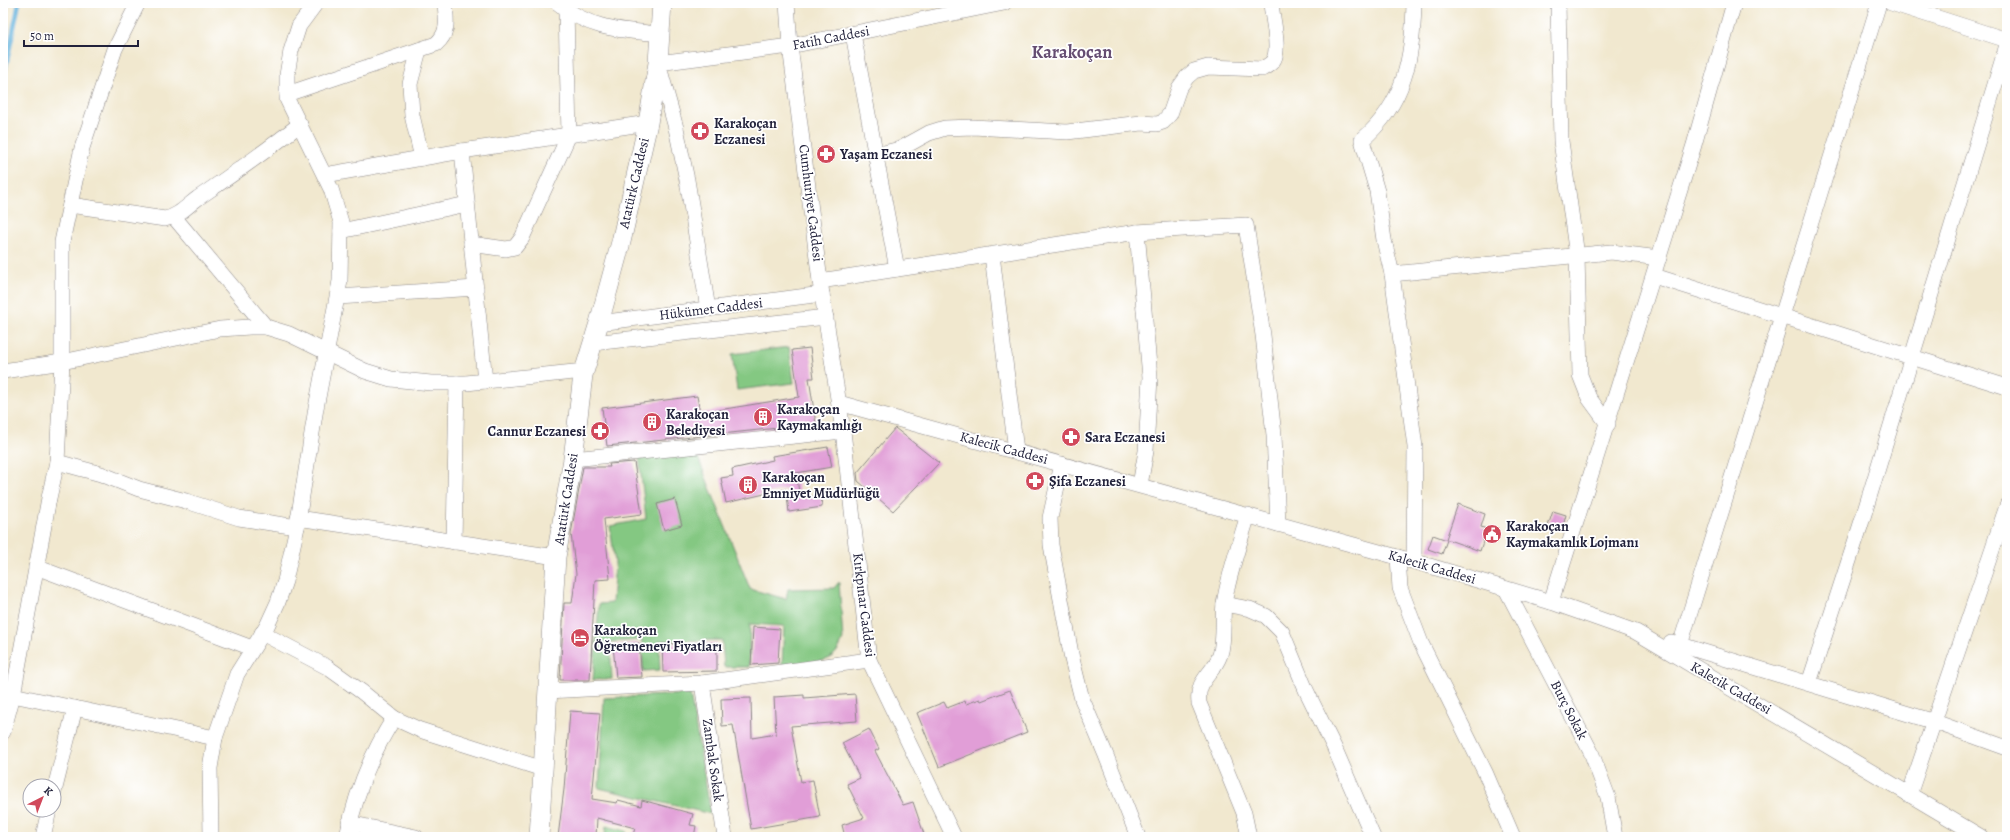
<svg xmlns="http://www.w3.org/2000/svg" width="2010" height="840" font-family="Alegreya,serif">
<style>
.green{fill:#84c882;stroke:#53755e}
.lines{fill:none;stroke-linecap:round;stroke-linejoin:round}
.stream{stroke:#63b2dd;stroke-width:4.5}
.building{fill:#e19ed7}
.minor-casing{stroke:#8a8585;stroke-width:16}
.major-casing{stroke:#8a8585;stroke-width:20}
.minor{stroke:#fff;stroke-width:15}
.major{stroke:#fff;stroke-width:19}
.labels{text-anchor:middle;dominant-baseline:central;stroke-width:3.5;stroke-linejoin:round;paint-order:stroke}
.street-label{font-size:14px;fill:#22223b;stroke:#fff}
.poi-label{font-size:14px;font-weight:bold;fill:#22223b;stroke:#fff;text-anchor:start}
.district-label{font-size:18px;font-weight:bold;fill:#654d72;stroke:#fff}
</style>
<rect width="100%" height="100%" fill="#fff"/>
<filter id="ink" filterUnits="userSpaceOnUse"><feTurbulence type="fractalNoise" baseFrequency=".025" numOctaves="2"/><feDisplacementMap in="SourceGraphic" scale="8" xChannelSelector="R" yChannelSelector="G"/><feConvolveMatrix kernelMatrix="1 2 1 2 8 2 1 2 1" color-interpolation-filters="sRGB"/></filter>
<filter id="wash" filterUnits="userSpaceOnUse"><feTurbulence type="fractalNoise" baseFrequency=".012" numOctaves="4" result="noise"/><feDisplacementMap in="SourceGraphic" scale="16" xChannelSelector="R" yChannelSelector="G"/><feGaussianBlur stdDeviation="0.9" result="paint"/><feColorMatrix in="noise" values="0 0 0 0 0 0 0 0 0 0 0 0 0 0 0 0 0 1.4 0 .05"/><feComposite in="paint" operator="in"/></filter>
<g filter="url(#wash)">
<rect width="100%" height="100%" fill="#f1e8cf"/>
<g class="green">
<polygon points="789,347 794,383 737,390 732,354"/>
<path d="M697,455L750,589L786,599L788,589L834,588L839,582L843,639C840,647 836,656 827,659C815,664 795,663 782,665L784,626L750,624L749,667H724L722,640L659,641L660,670L643,671L642,640L610,642L612,679L593,680L599,604L612,603L615,563L610,526L646,519L639,457Z"/>
<polygon points="690,694 711,814 599,788 604,698"/>
<polygon points="606,826 626,831 627,837 605,837"/>
</g>
<g class="lines">
<polyline class="stream" points="3,80 19,3"/>
</g>
<g id="blocks">
<g class="building">
<polygon points="810,348 814,378 809,378 816,424 607,446 602,408 697,396 700,413 799,397 792,350"/>
<polygon points="895,428 939,463 893,511 858,481 857,473"/>
<polygon points="828,447 832,467 796,473 800,498 821,495 822,507 789,512 786,489 726,503 721,478 733,476 732,469 773,460 772,456"/>
<polygon points="634,462 642,514 604,519 610,579 595,580 590,680 560,680 564,603 572,603 576,574 571,534 583,467 610,467 609,464"/>
<polygon points="675,499 682,525 664,530 657,504"/>
<polygon points="1458,504 1485,514 1481,527 1487,529 1480,551 1446,539"/>
<polygon points="1553,511 1566,515 1562,530 1548,526"/>
<polygon points="1433,535 1447,540 1442,554 1428,549"/>
<polygon points="753,627 780,629 778,663 751,665"/>
<polygon points="639,643 642,677 616,678 613,645"/>
<polygon points="717,643 717,671 663,672 662,644"/>
<polygon points="1010,690 1027,732 939,767 917,713 944,702 947,708 965,701 966,704 980,699 981,701"/>
<polygon points="855,694 857,721 791,726 801,782 813,780 820,817 751,829 733,725 722,726 721,699 751,698 752,738 776,734 774,697 804,695 804,698"/>
<polygon points="570,711 600,713 592,799 617,803 618,800 641,806 642,800 693,814 690,825 696,826 694,837 640,837 633,835 635,828 597,818 596,837 558,837 564,789"/>
<polygon points="869,729 879,749 875,751 903,805 913,802 925,837 845,837 842,825 864,818 847,784 860,778 842,743"/>
</g>
</g>
</g>
<g filter="url(#ink)">
<use href="#blocks" fill-opacity="0" stroke="#8a8585" stroke-width="1"/>
<g class="lines">
<g class="minor-casing">
<g id="minor">
<path d="M558,3C590,30 620,30 660,34"/>
<polyline points="787,3 790,46 820,281 843,431 869,660 954,837"/>
<polyline points="1558,3 1561,141 1577,256 1580,375 1589,398 1608,424"/>
<polyline points="1891,3 2007,40"/>
<polyline points="853,34 897,269"/>
<polyline points="419,50 410,84 412,115 422,158"/>
<path d="M287,94L436,44C450,32 446,19 445,3"/>
<polyline points="462,151 485,381"/>
<path d="M876,155L900,149L929,133L945,128L973,127L1067,132L1141,123L1157,124L1163,122L1170,114L1179,88L1187,77L1194,71L1208,67L1262,69C1267,66 1272,64 1274,59C1280,46 1272,18 1271,3"/>
<polyline points="325,175 462,151 648,123"/>
<path d="M70,205L165,219C179,216 187,206 198,198C233,174 267,151 300,124"/>
<polyline points="174,217 266,327"/>
<polyline points="341,231 467,204"/>
<polyline points="1137,232 1150,377 1146,451 1140,485"/>
<polyline points="471,244 506,249 515,247 522,238 569,135 566,10"/>
<polyline points="992,255 1016,451"/>
<path d="M1392,274L1384,240L1377,191L1362,140C1405,103 1413,57 1414,3"/>
<polyline points="1654,276 2007,387"/>
<polyline points="820,281 1137,232 1246,225 1263,335 1274,435 1278,524"/>
<polyline points="338,297 476,288"/>
<polyline points="708,309 687,180 676,128 658,63 790,46 1004,3"/>
<polyline points="599,323 822,294"/>
<polyline points="593,343 826,317"/>
<polyline points="3,371 62,362 220,329 250,327 266,327 289,334 365,371 391,379 431,383 466,383 584,371"/>
<polyline points="839,403 1423,564 1551,602 1636,632 1981,837"/>
<polyline points="573,459 843,431"/>
<polyline points="57,462 101,474 139,489 186,501 239,518 297,527"/>
<polyline points="1062,464 1050,518 1051,545 1072,659 1082,699 1105,753 1138,837"/>
<path d="M1248,515C1239,545 1229,573 1224,604C1222,620 1225,640 1220,655C1213,675 1196,679 1199,703L1244,813L1249,837"/>
<polyline points="298,518 556,557"/>
<polyline points="454,542 457,383"/>
<polyline points="1398,557 1400,588 1421,643 1485,772 1513,837"/>
<polyline points="1414,561 1415,447 1392,274 1611,252 1659,258"/>
<polyline points="36,567 252,648"/>
<polyline points="1506,589 1591,752 1608,797 1615,837"/>
<polyline points="1551,602 1694,145 1734,3"/>
<polyline points="1224,604 1250,609 1266,616 1282,632 1306,690 1334,747 1373,837"/>
<polyline points="262,633 327,667 362,692 394,718 420,730 543,769"/>
<polyline points="1671,642 1935,722 2007,748"/>
<polyline points="1680,645 1879,3"/>
<polyline points="702,683 725,837"/>
<polyline points="1809,683 1860,527 2007,45"/>
<polyline points="547,691 702,683 869,660"/>
<polyline points="13,695 215,738"/>
<polyline points="3,732 13,695 49,498 57,462 62,362 62,242 82,148 115,49 138,3"/>
<polyline points="54,792 75,708"/>
<polyline points="1909,795 2007,506"/>
<polyline points="349,823 416,837"/>
<polyline points="43,837 49,810"/>
<polyline points="211,837 210,768 215,738 237,674 267,626 278,602 285,581 297,527 316,408 340,281 341,222 331,189 287,99 287,75 291,51 299,26 316,3"/>
<path d="M347,837C355,795 371,754 394,718"/>
</g>
</g>
<g class="major-casing">
<polyline id="major" points="539,837 556,557 573,459 583,375 599,323 621,242 648,123 658,63 662,3"/>
</g>
<use href="#minor" class="minor"/>
<use href="#major" class="major"/>
</g>
</g>
<defs>
<g id="pharmacy-disc" transform="scale(1)"><circle r="9.5" fill="#d1495b" stroke="#fff"/><path d="M-2-6h4v4h4v4h-4v4h-4v-4h-4v-4h4Z" fill="#fff"/></g>
<g id="building-disc" transform="scale(1)"><circle r="9.5" fill="#d1495b" stroke="#fff"/><path d="M-4-6H4V6H1V3H-1V6H-4ZM-2.5-4.3h1.7v1.8h-1.7ZM.8-4.3h1.7v1.8H.8ZM-2.5-1h1.7V.8h-1.7ZM.8-1h1.7V.8H.8Z" fill="#fff"/></g>
<g id="civic-disc" transform="scale(1)"><circle r="9.5" fill="#d1495b" stroke="#fff"/><path d="M-.6-6.5H3V-4.5H.6V-3L4-1V1h2V6H-6V1h2V-1L-.6-3ZM-1.2 2.5V6h2.4V2.5Z" fill="#fff"/></g>
<g id="hotel-disc" transform="scale(1)"><circle r="9.5" fill="#d1495b" stroke="#fff"/><path d="M-6-4.5h1.5V1H6V5H4.5V3h-9V5H-6ZM-4 0a1.8 1.8 0 1 1 3.6 0ZM.5 0V-2.5h3Q6-2.5 6 0Z" fill="#fff"/></g>
</defs>
<g fill-rule="evenodd">
<use href="#pharmacy-disc" x="700" y="131"/>
<use href="#pharmacy-disc" x="826" y="154"/>
<use href="#building-disc" x="763" y="417"/>
<use href="#building-disc" x="652" y="422"/>
<use href="#pharmacy-disc" x="600" y="431"/>
<use href="#pharmacy-disc" x="1071" y="437"/>
<use href="#pharmacy-disc" x="1035" y="481"/>
<use href="#building-disc" x="748" y="485"/>
<use href="#civic-disc" x="1492" y="534"/>
<use href="#hotel-disc" x="580" y="638"/>
</g>
<g class="labels">
<g class="street-label">
<text transform="translate(831 38) rotate(-11)">Fatih Caddesi</text>
<text transform="translate(634 183) rotate(-77)">Atatürk Caddesi</text>
<text transform="translate(811 203) rotate(83)">Cumhuriyet Caddesi</text>
<text transform="translate(711 309) rotate(-7)">Hükümet Caddesi</text>
<text transform="translate(1004 448) rotate(15)">Kalecik Caddesi</text>
<text transform="translate(566 499) rotate(-81)">Atatürk Caddesi</text>
<text transform="translate(1432 567) rotate(16)">Kalecik Caddesi</text>
<text transform="translate(864 605) rotate(83)">Kırkpınar Caddesi</text>
<text transform="translate(1731 688) rotate(30)">Kalecik Caddesi</text>
<text transform="translate(1569 710) rotate(63)">Burç Sokak</text>
<text transform="translate(713 760) rotate(82)">Zambak Sokak</text>
</g>
<g class="poi-label">
<text x="714" y="123">Karakoçan<tspan x="714" dy="16">Eczanesi</tspan></text>
<text x="840" y="154">Yaşam Eczanesi</text>
<text x="777" y="409">Karakoçan<tspan x="777" dy="16">Kaymakamlığı</tspan></text>
<text x="666" y="414">Karakoçan<tspan x="666" dy="16">Belediyesi</tspan></text>
<text x="586" y="431" text-anchor="end">Cannur Eczanesi</text>
<text x="1085" y="437">Sara Eczanesi</text>
<text x="762" y="477">Karakoçan<tspan x="762" dy="16">Emniyet Müdürlüğü</tspan></text>
<text x="1049" y="481">Şifa Eczanesi</text>
<text x="1506" y="526">Karakoçan<tspan x="1506" dy="16">Kaymakamlık Lojmanı</tspan></text>
<text x="594" y="630">Karakoçan<tspan x="594" dy="16">Öğretmenevi Fiyatları</tspan></text>
</g>
<g class="district-label">
<text x="1072" y="52">Karakoçan</text>
</g>
</g>
<rect width="2010" height="840" fill="none" stroke="#fff" stroke-width="16"/>
<g transform="translate(42 798) rotate(42)"><circle r="19" fill="#ffffff" stroke="#a7a7b1"/>
<path d="M0-3L7 15L0 10L-7 15Z" fill="#d1495b"/>
<text y="-6" font-size="11" font-weight="bold" text-anchor="middle" fill="#22223b">K</text>
</g>
<path d="M24 40v6h114v-6" fill="none" stroke="#22223b" stroke-width="2"/>
<text x="30" y="40" font-size="12" fill="#22223b" stroke="#ffffff" stroke-width="3" paint-order="stroke">50 m</text>
</svg>
